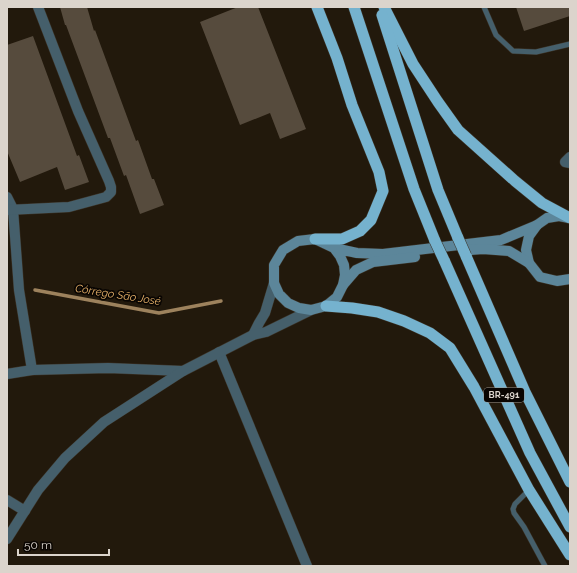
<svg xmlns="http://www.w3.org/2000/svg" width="577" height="573" font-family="Raleway,sans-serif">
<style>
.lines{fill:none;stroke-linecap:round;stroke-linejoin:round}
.stream{stroke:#9d825d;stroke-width:3.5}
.building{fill:#564b3d}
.service-casing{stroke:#3c3327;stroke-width:6}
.minor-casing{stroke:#3c3327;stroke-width:11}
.tertiary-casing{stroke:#3c3327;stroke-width:11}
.secondary-casing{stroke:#3c3327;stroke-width:11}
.trunk-casing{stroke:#3c3327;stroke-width:12}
.service{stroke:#455f6b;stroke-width:5}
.minor{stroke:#455f6b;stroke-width:10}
.tertiary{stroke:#455f6b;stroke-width:10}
.secondary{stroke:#5c869a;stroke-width:10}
.trunk{stroke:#75b2ce;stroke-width:11}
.trunk-bridge-casing{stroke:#3c3327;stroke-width:12;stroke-linecap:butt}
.trunk-bridge{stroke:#75b2ce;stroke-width:11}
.labels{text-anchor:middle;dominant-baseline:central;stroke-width:3.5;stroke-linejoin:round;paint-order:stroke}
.shield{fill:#090502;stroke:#9c968f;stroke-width:1}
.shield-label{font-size:9px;font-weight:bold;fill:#dbd4cc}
.water-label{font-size:11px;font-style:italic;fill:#ecb66c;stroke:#090502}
</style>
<rect width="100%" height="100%" fill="#22190c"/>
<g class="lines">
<polyline class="stream" points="35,290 159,313 221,301"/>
</g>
<g class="building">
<polygon points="60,7 87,7 94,31 95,30 136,141 138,140 152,179 154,179 164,205 140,214 126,175 124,176 110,138 108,138 66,25 65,25"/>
<polygon points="238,7 258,7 306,129 280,139 270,113 240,125 200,22"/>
<polygon points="516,7 570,7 570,16 524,31"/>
<polygon points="33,36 77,156 79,155 89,182 65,190 57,167 20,182 7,151 7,45"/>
</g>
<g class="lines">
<g class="service-casing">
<g id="service">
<polyline points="484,7 496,35 513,51 536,52 570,44"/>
<polyline points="529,490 515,504 513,509 514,513 524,527 545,566"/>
</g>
</g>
<g class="minor-casing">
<g id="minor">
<polyline points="570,157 565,162 570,163"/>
<polyline points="7,197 13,209 19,290 32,370"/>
<polyline points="7,210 69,207 106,197 111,192 111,187 109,181 78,111 38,7"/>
<polyline points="7,374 32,370 108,368 183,371"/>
<polyline points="7,500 25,511"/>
</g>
</g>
<g class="tertiary-casing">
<g id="tertiary">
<polyline points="253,335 259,323 265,313 274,283"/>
<polyline points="219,352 307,566"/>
<polyline points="7,539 38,490 65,458 104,422 183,371 253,335 266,332 311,310"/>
</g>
</g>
<g class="secondary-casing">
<g id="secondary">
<polyline points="569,218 559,216 547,218 537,225 529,236 526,250 529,263 540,277 557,281 570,279"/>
<polyline points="334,248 340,256 344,265 345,275 343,285 337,297 326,306 311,310 299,308 288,303 279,294 274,283 274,265 283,250 298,241 315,239 334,248 357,253 383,254 501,240 537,225"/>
<polyline points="470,250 483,249 509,251 529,263"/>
<polyline points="343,285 356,270 373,262 415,257"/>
</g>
</g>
<g class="trunk-casing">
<g id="trunk">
<polyline points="354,7 414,189 435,241"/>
<polyline points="384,7 413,64 438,102 458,130 515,181 542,203 570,218"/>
<polyline points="382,15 438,190 458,238"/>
<polyline points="315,239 342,239 360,231 371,220 383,191 379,172 352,105 337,58 317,7"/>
<polyline points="466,256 525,392 570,482"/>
<polyline points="444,260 530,453 570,527"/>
<polyline points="326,306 352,308 378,312 404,321 430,333 450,348 474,387 529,490 570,555"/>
</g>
</g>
<use href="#service" class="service"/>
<use href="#minor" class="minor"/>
<use href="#tertiary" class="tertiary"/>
<use href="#secondary" class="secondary"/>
<use href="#trunk" class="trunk"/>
<g class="trunk-bridge-casing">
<g id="trunk-bridge">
<polyline points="458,238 466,256"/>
<polyline points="435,241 444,260"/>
</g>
</g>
<use href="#trunk-bridge" class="trunk-bridge"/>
</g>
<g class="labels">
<rect class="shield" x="484" y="388" width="40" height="14" rx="3"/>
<g class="shield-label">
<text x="504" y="395">BR-491</text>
</g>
<g class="water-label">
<text transform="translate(118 295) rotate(9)">Córrego São José</text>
</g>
</g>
<rect width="577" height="573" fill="none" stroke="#dbd4cc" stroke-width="16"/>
<path d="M18 549v6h91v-6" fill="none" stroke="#dbd4cc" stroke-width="2"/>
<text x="24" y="549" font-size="12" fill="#dbd4cc" stroke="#090502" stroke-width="3" paint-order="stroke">50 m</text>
</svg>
